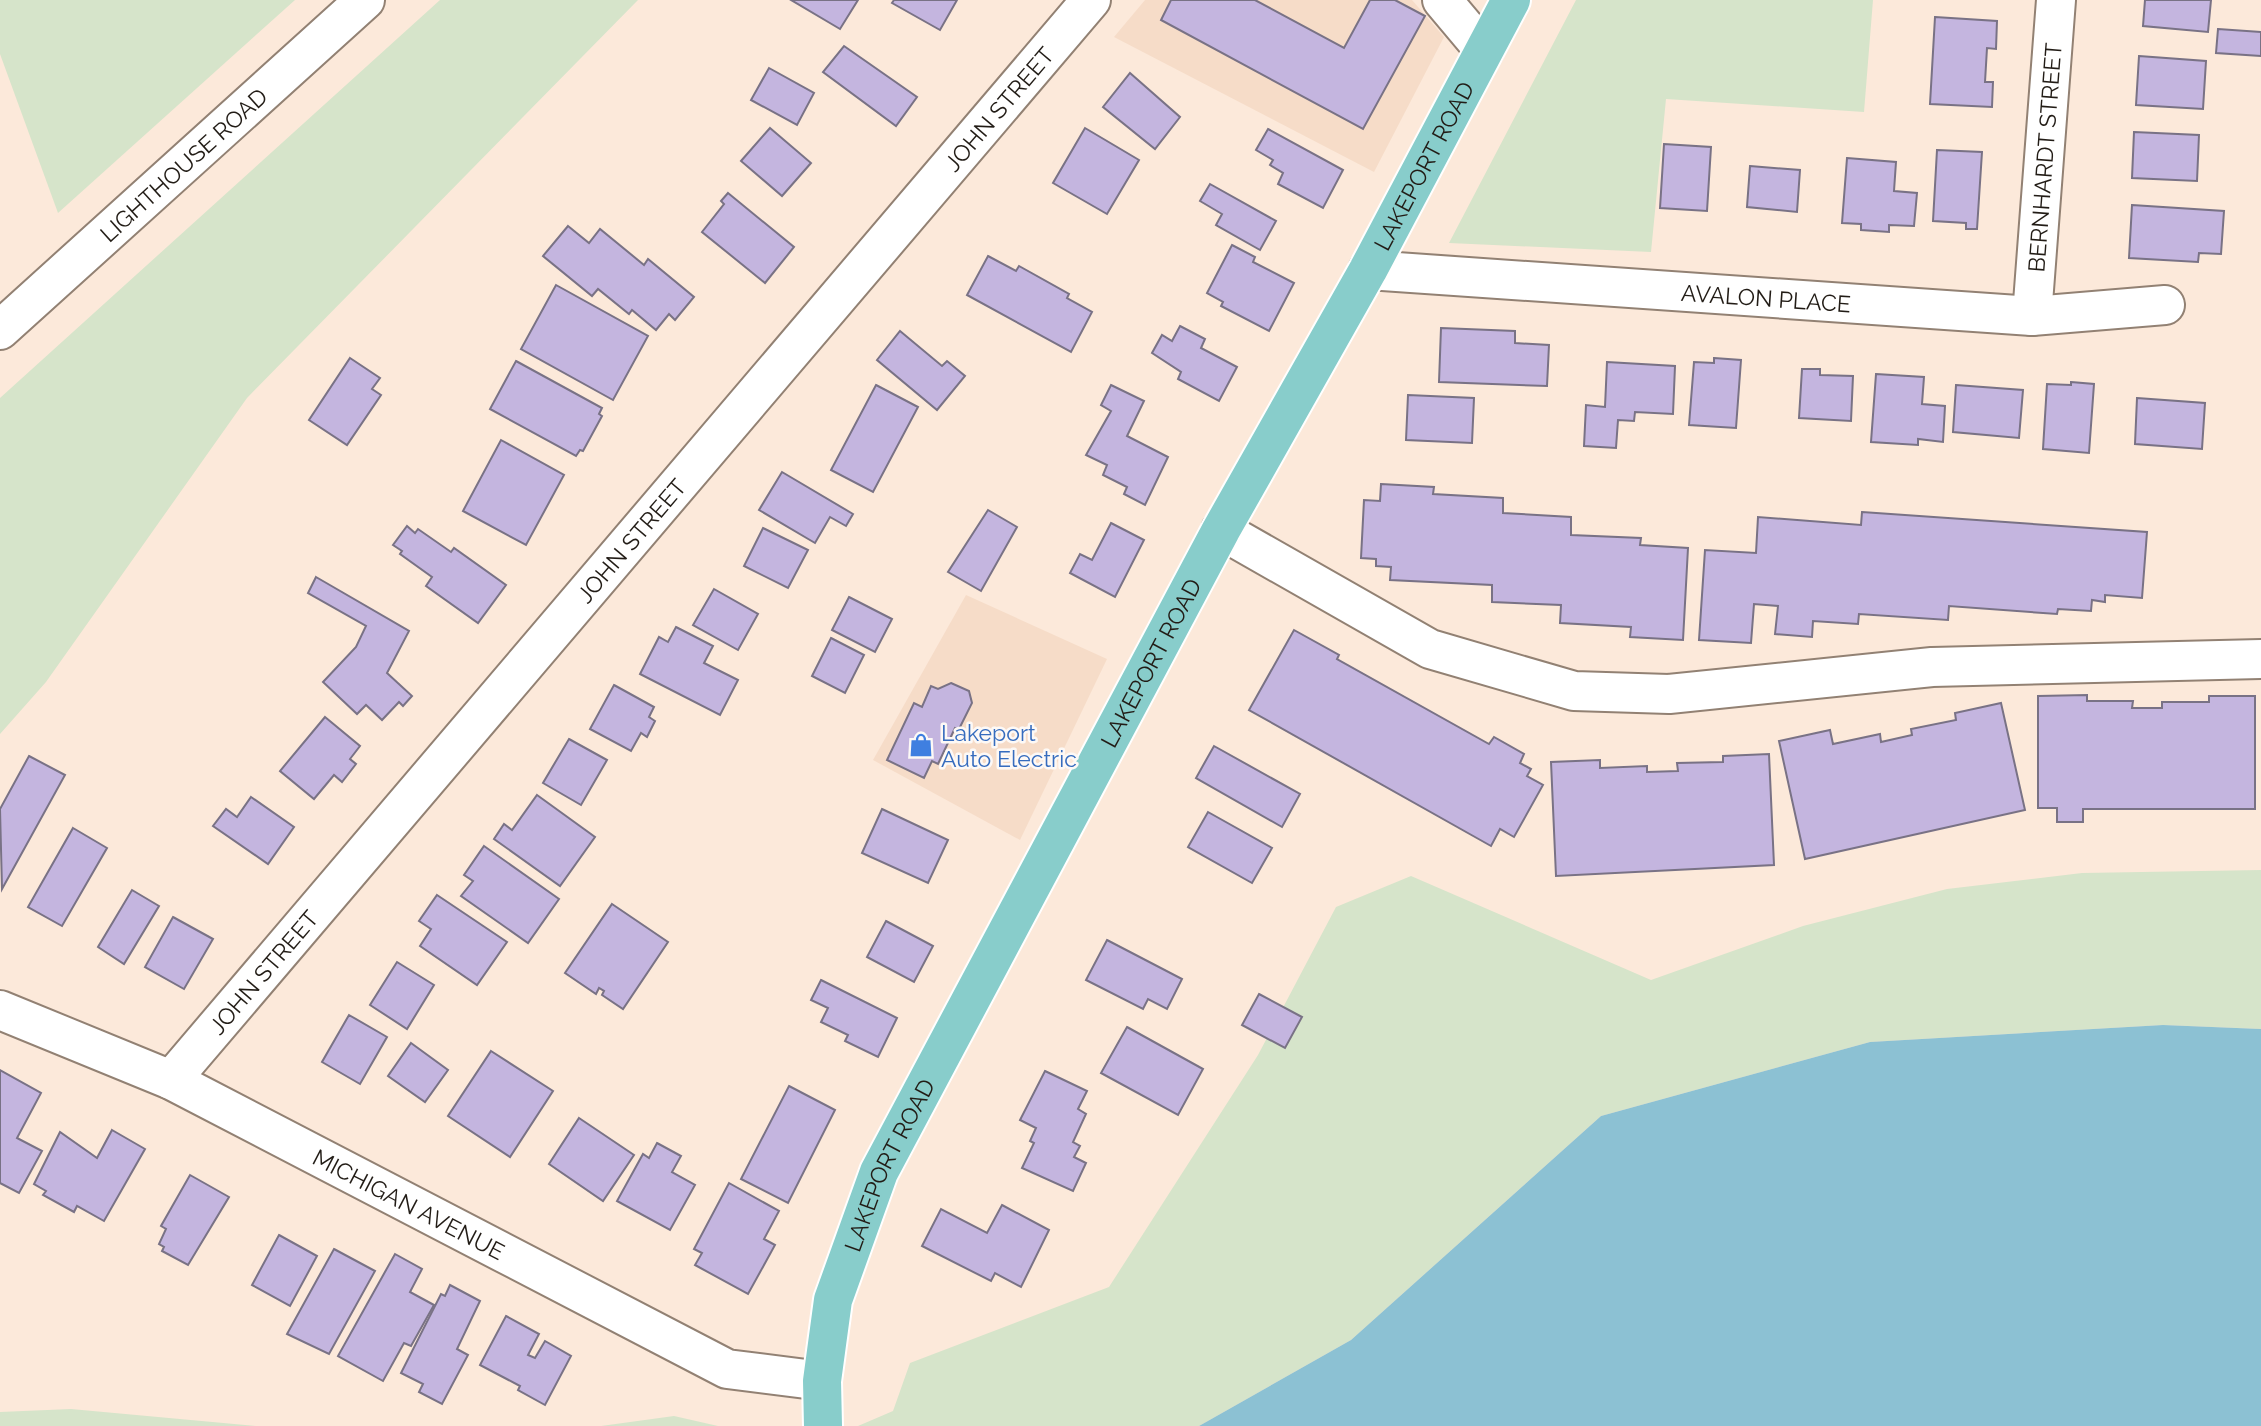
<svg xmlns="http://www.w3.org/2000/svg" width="2261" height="1426" font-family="Raleway,sans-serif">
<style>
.built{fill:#f6dcc8}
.green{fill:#d6e4ca}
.water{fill:#8cc1d3}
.building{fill:#c4b5df;stroke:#797285;stroke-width:2}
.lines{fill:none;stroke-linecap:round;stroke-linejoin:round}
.minor-casing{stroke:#928173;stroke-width:42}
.major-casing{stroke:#fff;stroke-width:42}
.minor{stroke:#fff;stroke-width:38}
.major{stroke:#88cdcb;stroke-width:38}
.labels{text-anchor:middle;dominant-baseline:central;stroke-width:5;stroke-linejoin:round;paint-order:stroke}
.street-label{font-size:23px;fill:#221c16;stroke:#fdf9f6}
.shop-label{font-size:23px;fill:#366cbe;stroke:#fdf9f6;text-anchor:start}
</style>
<rect width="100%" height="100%" fill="#fce9da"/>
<g class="built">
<polygon points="1145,0 1412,0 1444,37 1374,172 1114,37"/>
<polygon points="966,595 1107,659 1020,840 873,760"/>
</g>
<g class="green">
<polygon points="0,0 295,0 58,213 0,54"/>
<polygon points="440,0 638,0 247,398 46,682 0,734 0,398"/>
<polygon points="1576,0 1873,0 1864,112 1666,99 1651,252 1449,243"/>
<polygon points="2261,870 2261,1029 2163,1025 1870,1042 1601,1116 1351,1340 1199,1426 858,1426 893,1411 910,1363 1109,1287 1258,1055 1336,907 1411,876 1651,980 1803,926 1947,889 2082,873"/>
<polygon points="71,1409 256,1426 0,1426 0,1412"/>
<polygon points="674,1416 718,1426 601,1426"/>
</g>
<polygon class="water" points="2163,1025 2261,1029 2261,1426 1199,1426 1351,1340 1601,1116 1870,1042"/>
<g class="building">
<polygon points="791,0 858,0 840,29"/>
<polygon points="894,0 957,0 940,30 892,3"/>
<polygon points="1171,0 1255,0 1344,48 1370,0 1395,0 1425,16 1363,129 1161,20"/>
<polygon points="2145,0 2211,0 2208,32 2143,26"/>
<polygon points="1935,17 1997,21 1996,49 1987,48 1985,82 1993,82 1992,107 1930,104"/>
<polygon points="2218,29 2261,32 2261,56 2216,53"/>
<polygon points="844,46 917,97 896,126 823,72"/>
<polygon points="2139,56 2206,61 2203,109 2136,105"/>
<polygon points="769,68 814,93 797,125 751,100"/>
<polygon points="1130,73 1180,117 1155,149 1103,107"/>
<polygon points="770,128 811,163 782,196 741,161"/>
<polygon points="1085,128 1139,160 1107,214 1053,183"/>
<polygon points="1268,129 1343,170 1323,208 1278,184 1283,173 1270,165 1273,160 1256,150"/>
<polygon points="2134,132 2199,135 2197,181 2132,178"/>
<polygon points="1664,144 1711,147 1707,211 1660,208"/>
<polygon points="1937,150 1982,152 1977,229 1966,229 1966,223 1933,221"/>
<polygon points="1847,158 1896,162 1894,191 1917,193 1914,226 1889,225 1889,232 1861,230 1861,224 1842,223"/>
<polygon points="1750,166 1800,170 1797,212 1747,207"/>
<polygon points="1210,184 1276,221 1260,250 1216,225 1222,214 1200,201"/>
<polygon points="728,193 794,247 765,283 702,232 724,204 721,201"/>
<polygon points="2132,205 2224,211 2221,254 2199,253 2198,262 2129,258"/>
<polygon points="568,226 589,243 600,229 644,265 648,259 694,297 675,320 669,314 656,330 632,310 629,314 598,289 592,296 543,256"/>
<polygon points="1232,245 1255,257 1253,262 1294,283 1269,331 1221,306 1223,302 1207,293"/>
<polygon points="988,256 1016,271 1019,266 1069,294 1067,298 1092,312 1071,352 967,295"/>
<polygon points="556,285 648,336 613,400 521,349"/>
<polygon points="1180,326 1205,339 1201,348 1237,367 1219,401 1178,379 1181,372 1152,353 1162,335 1172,341"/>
<polygon points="1441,328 1515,331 1515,343 1549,345 1547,386 1439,382"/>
<polygon points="900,331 942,366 947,361 965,376 937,410 877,360"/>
<polygon points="350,358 380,378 372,389 381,395 347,445 309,420"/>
<polygon points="1714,358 1741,360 1736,428 1689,425 1694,362 1714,363"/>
<polygon points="516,361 602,408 599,414 602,416 583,451 580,450 576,456 490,409"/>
<polygon points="1607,362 1675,366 1673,414 1635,412 1634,421 1618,420 1616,448 1584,446 1586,405 1605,407"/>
<polygon points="1802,369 1820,369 1820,375 1853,376 1851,421 1799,418"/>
<polygon points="1876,374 1924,377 1922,404 1945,406 1943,442 1918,439 1918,445 1871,442"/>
<polygon points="2071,382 2094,384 2089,453 2043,449 2047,384 2071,385"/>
<polygon points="876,385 918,407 873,492 831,470"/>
<polygon points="1111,385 1144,401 1127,436 1168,457 1145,505 1124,494 1127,487 1103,475 1107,465 1086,455 1111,411 1101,405"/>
<polygon points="1956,385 2023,390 2019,438 1953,432"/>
<polygon points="1408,395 1474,398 1472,443 1406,440"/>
<polygon points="2137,398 2205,403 2202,449 2135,444"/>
<polygon points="501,440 564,475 526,545 463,511"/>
<polygon points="782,472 853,514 846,526 830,517 815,543 759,510"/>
<polygon points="1381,484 1434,487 1433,494 1503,498 1503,513 1571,517 1571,535 1641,538 1640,545 1688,548 1683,640 1630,637 1631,627 1560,623 1561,605 1492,602 1492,585 1390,580 1391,567 1376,566 1376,559 1361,558 1364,500 1380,501"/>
<polygon points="988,510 1017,527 981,591 948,572"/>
<polygon points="1862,512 2147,532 2142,598 2105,595 2105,602 2092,600 2091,611 2058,609 2057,614 1949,606 1948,620 1859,614 1858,624 1813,621 1812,637 1775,634 1778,606 1754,604 1751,643 1699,640 1705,550 1756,553 1758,517 1861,525"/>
<polygon points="1111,523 1144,540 1115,597 1070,573 1080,554 1092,560"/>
<polygon points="407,526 415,533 418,529 451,552 454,548 506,585 478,623 426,586 432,577 400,554 402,551 393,545"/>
<polygon points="763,528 808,550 788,588 744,566"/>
<polygon points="316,577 409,631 387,673 412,696 403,706 399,702 382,720 366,705 357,714 323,682 356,647 366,626 308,593"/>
<polygon points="714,589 758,614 738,650 693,625"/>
<polygon points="849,597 892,619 875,652 832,630"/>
<polygon points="676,627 713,646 704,663 738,680 720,715 640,674 659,637 668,642"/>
<polygon points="1294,630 1339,655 1337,659 1489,744 1494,737 1524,754 1520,763 1531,769 1527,776 1543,785 1514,837 1500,829 1491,846 1249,710"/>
<polygon points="831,638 864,655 845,693 812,676"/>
<polygon points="951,683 969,691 972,703 959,729 955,728 938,764 932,761 924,778 887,760 914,703 922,707 931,686 938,689"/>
<polygon points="614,685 654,707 649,717 655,721 647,737 641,733 631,751 590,729"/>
<polygon points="2087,695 2087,701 2133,701 2132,708 2162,708 2162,702 2209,702 2209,696 2255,696 2255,809 2083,809 2083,822 2057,822 2057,808 2038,808 2038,696"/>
<polygon points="2001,703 2025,810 1805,859 1779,741 1830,730 1833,744 1880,734 1881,742 1912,735 1911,729 1956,720 1955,713"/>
<polygon points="325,717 360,746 350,759 356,764 342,782 334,775 314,799 280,771"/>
<polygon points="569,739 607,760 581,805 543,783"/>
<polygon points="1214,746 1300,794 1282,827 1196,778"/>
<polygon points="1769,754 1774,865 1556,876 1551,762 1600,760 1600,768 1647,766 1647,772 1678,771 1677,763 1723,762 1723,756"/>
<polygon points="29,756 65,775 2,889 0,809"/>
<polygon points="537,795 595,837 560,886 494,839 504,824 512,830"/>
<polygon points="251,797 294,827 268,864 213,826 226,809 237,817"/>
<polygon points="882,809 948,840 928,883 862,853"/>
<polygon points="1208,812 1272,848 1252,883 1188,847"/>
<polygon points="73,828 107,848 62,926 28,907"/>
<polygon points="484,846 559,899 528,943 461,896 473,881 464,875"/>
<polygon points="132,890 159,906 124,964 98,947"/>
<polygon points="437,895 507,942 477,985 420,946 431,929 419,921"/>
<polygon points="612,904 668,942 623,1009 602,995 604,991 599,988 596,994 565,973"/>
<polygon points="173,917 213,939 184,989 145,967"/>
<polygon points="886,921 933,946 914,982 867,957"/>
<polygon points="1107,940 1182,979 1167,1009 1148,999 1143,1009 1086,980"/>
<polygon points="397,962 434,985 407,1029 370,1005"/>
<polygon points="821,980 897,1018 878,1057 845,1041 848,1035 821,1022 828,1008 811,1000"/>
<polygon points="1259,994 1302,1017 1285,1048 1242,1025"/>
<polygon points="349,1015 387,1037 360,1084 322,1062"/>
<polygon points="1127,1027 1203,1069 1178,1115 1101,1073"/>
<polygon points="411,1043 448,1070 425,1102 388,1076"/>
<polygon points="491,1051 553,1091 510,1157 448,1116"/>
<polygon points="0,1070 41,1093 17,1138 42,1151 19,1193 0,1183"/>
<polygon points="1045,1071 1087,1091 1078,1109 1086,1114 1073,1142 1080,1146 1074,1157 1086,1163 1073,1191 1022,1168 1034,1143 1030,1141 1036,1128 1020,1120"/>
<polygon points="789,1086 835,1110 788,1203 741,1179"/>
<polygon points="579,1118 634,1155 603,1201 549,1164"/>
<polygon points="112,1130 145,1149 104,1221 77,1206 74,1212 43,1195 46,1191 34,1184 60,1132 97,1158"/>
<polygon points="657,1143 681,1156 672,1172 695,1185 670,1230 617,1201 643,1154 649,1158"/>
<polygon points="190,1175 229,1197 188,1265 162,1251 164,1247 159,1244 166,1229 161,1226"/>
<polygon points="729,1183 779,1211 764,1239 775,1245 748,1294 695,1265 702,1253 694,1249"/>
<polygon points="1002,1205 1049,1230 1021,1287 995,1273 991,1281 922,1246 941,1209 987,1233"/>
<polygon points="279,1235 317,1256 290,1306 252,1285"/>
<polygon points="334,1249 375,1271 329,1354 287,1334"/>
<polygon points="395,1254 422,1269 410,1292 434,1305 411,1346 404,1343 383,1381 338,1356"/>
<polygon points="450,1285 480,1301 457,1349 468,1355 442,1404 419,1392 423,1384 401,1373 441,1294 445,1296"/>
<polygon points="506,1316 539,1334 528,1355 535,1358 545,1341 571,1356 545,1405 518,1390 520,1386 480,1365"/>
</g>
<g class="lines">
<g class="minor-casing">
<g id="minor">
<polyline points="1442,0 1484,50"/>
<path id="s1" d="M1368,270L2032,316L2165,305"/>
<path id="s2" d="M2032,316L2056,0"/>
<path id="s3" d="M0,330L365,0"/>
<polyline points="1221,530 1430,649 1574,691 1669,694 1932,667 2261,659"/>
<path id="s4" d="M0,1010L171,1080L727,1369L822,1381"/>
<path id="s5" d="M171,1080L1091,0"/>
</g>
</g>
<g class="major-casing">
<g id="major">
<path id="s6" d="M823,1426L822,1381L833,1300L879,1172L1221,530L1368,270L1511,0"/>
</g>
</g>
<use href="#minor" class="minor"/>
<use href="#major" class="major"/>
</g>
<defs>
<g id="shop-bare" transform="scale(1.89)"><path d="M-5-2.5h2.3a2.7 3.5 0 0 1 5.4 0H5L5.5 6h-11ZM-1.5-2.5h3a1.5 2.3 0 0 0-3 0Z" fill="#3f7fe0" stroke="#fdf9f6" stroke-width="2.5" paint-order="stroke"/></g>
</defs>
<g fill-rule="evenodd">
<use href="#shop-bare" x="921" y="745"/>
</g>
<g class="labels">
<g class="street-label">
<text stroke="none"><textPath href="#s5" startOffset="1276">JOHN STREET</textPath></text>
<text stroke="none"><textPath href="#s2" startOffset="159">BERNHARDT STREET</textPath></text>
<text stroke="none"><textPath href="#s3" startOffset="247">LIGHTHOUSE ROAD</textPath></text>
<text stroke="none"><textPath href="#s6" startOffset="1407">LAKEPORT ROAD</textPath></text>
<text stroke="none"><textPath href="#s1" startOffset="399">AVALON PLACE</textPath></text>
<text stroke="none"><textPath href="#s5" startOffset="709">JOHN STREET</textPath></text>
<text stroke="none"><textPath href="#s6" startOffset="840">LAKEPORT ROAD</textPath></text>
<text stroke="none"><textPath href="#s5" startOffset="142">JOHN STREET</textPath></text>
<text stroke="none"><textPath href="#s6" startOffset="273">LAKEPORT ROAD</textPath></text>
<text stroke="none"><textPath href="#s4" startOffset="453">MICHIGAN AVENUE</textPath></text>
</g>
<g class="shop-label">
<text x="941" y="732">Lakeport<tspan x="941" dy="26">Auto Electric</tspan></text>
</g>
</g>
</svg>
